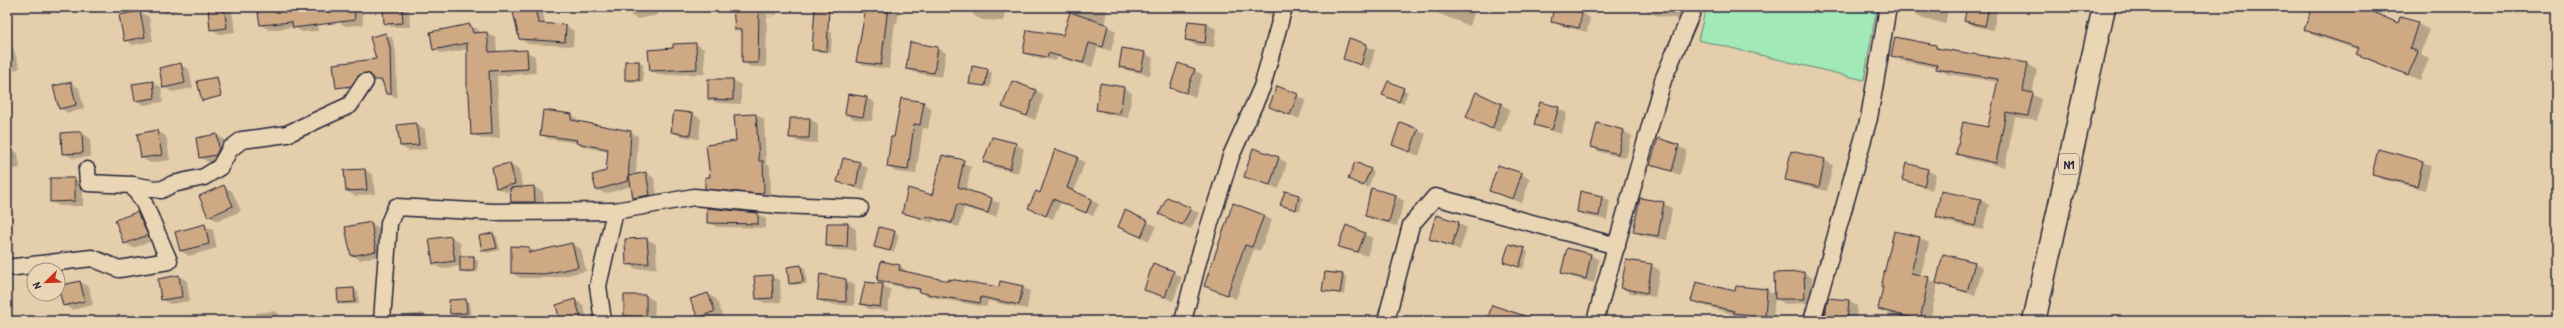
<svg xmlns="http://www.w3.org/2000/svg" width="2564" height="328" font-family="'Patrick Hand',sans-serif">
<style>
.green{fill:#a1e9b6;stroke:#628678}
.shadow{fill:#0003}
.building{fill:#cfa984;stroke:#22223b}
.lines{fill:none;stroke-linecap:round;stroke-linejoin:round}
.minor-casing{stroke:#22223b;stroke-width:19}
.trunk-casing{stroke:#22223b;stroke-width:25}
.minor{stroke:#ead6b4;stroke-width:16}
.trunk{stroke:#ead6b4;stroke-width:22}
.labels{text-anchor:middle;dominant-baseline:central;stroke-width:4;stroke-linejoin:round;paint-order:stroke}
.shield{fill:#ead6b4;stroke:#5e585f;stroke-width:1}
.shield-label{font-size:12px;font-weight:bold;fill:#22223b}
</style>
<rect width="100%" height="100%" fill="#e5ceab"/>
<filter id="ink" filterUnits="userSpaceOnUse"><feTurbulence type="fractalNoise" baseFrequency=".025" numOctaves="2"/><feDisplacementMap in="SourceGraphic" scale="8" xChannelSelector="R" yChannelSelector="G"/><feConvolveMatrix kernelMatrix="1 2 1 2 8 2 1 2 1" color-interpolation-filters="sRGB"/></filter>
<g filter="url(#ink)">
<polygon class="green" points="1706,7 1877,7 1864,80 1698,40"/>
<g class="shadow">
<polygon points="157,7 186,7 166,14"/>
<polygon points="209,7 228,7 232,9 235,32 220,34 211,29"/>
<polygon points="258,7 311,7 316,10 318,31 302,32 294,27 269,30 261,25"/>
<polygon points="336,7 362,7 363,25 346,26 337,21"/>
<polygon points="383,7 409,7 410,27 392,27 384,23"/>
<polygon points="513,7 542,7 545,24 566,26 574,31 573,46 528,44 520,39"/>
<polygon points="629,7 665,7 657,8 658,15 638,19 631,16"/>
<polygon points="734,7 777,7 777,15 767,14 767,16 776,17 767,17 766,67 751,67 743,62 743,34 736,29"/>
<polygon points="825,7 900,7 897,23 895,23 889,69 866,66 857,62 866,13 830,10"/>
<polygon points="974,7 1005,7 1004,21 982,20 973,15"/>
<polygon points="1072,7 1108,7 1104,25 1116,31 1111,51 1098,47 1092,67 1057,57 1056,61 1033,57 1024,53 1064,36"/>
<polygon points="1170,7 1188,7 1188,11"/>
<polygon points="1243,7 1278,7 1276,16"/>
<polygon points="1439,7 1476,7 1470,26 1437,13"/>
<polygon points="1555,7 1582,13 1590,18 1587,32 1561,26 1553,21"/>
<polygon points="1646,7 1687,7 1685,20 1654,15 1646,10"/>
<polygon points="1913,7 1949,7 1945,24 1920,17 1912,13"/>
<polygon points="1968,7 1998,7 1993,30 1974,26 1965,21"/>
<polygon points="2313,7 2359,7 2399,24 2417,23 2429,30 2421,55 2429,59 2420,80 2369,60 2358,54 2359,50 2316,36 2305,30"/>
<polygon points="140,12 149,17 153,41 133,45 125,40 121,15"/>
<polygon points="1189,22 1207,24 1216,29 1214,47 1195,45 1186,40"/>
<polygon points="470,25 479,30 480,34 487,33 496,38 497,53 527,52 535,56 536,73 497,76 500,138 481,139 472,134 470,94 468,93 468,49 443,54 434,49"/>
<polygon points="827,30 832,33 831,53 813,50"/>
<polygon points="386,34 392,38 396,52 397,97 387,94 384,83 375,79 372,76 363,80 357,89 349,90 343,86 378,60"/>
<polygon points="7,40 11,42 20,68 7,73"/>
<polygon points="1350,40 1375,50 1370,69 1344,58"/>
<polygon points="696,44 704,49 705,74 659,75 651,70 674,49"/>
<polygon points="1935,46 1942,50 2028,64 2037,70 2032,94 2041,99 2037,121 2015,117 2005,167 1967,159 1957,154 1989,128 1998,82 1947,74 1938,68 1902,61 1892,55"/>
<polygon points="938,48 946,53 942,77 915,73 907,68"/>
<polygon points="1144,53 1153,58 1150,75 1129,71 1120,67"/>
<polygon points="639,62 643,64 643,82 630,82 626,79"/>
<polygon points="180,65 189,69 193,88 172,92 164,87"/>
<polygon points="973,67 992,72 990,88 971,83"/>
<polygon points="1194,70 1203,75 1195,97 1171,87"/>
<polygon points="733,80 741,85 741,104 718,103 709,99"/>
<polygon points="152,82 161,87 163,102 144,105 136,100"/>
<polygon points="1388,82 1408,92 1403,104 1387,97"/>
<polygon points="71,83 79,88 84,109 68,113 60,108"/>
<polygon points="1101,84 1124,88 1132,93 1128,118 1106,114 1097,109"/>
<polygon points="1278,88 1306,100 1299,119 1270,107"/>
<polygon points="1035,90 1044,95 1035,120 1004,107"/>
<polygon points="867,98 875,103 872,121 854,119 846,114"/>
<polygon points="923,103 932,108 928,129 923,128 916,174 896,172 888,167 895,139"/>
<polygon points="1502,105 1510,109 1500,133 1467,117"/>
<polygon points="1558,108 1567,113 1561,134 1535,125"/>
<polygon points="693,114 701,119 699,139 680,136 672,132"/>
<polygon points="572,115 579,120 579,122 630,132 638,136 636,175 646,173 654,178 658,200 642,202 634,198 632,186 605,194 597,189 607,172 608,152 585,147 578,143 549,139 541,135"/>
<polygon points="756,115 764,119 766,164 770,166 771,195 714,192 706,188"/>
<polygon points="810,119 818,124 818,143 799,142 790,137"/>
<polygon points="416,124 425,129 427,149 409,151 400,146 399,126"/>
<polygon points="1418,130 1426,134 1419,156 1393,145"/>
<polygon points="157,131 166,136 170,160 150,163 142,158"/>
<polygon points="1624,131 1632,136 1626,158 1600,152 1592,147"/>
<polygon points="82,133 90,138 91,157 72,158 63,153"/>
<polygon points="217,135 225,140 228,154 224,159 208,162 200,157"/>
<polygon points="1659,140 1687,150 1680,175 1652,165"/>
<polygon points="1016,144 1024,149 1018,173 992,167 984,162"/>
<polygon points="7,148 18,153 20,168 7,170"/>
<polygon points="2379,150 2423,162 2431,166 2425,190 2381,179 2373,174"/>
<polygon points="943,156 971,166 966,191 1000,203 996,217 964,208 959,227 933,220 933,223 903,213 933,196"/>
<polygon points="1077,158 1085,162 1074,192 1099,204 1093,216 1061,202 1053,219 1037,212 1041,194"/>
<polygon points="1279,158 1287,163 1279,189 1245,176"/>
<polygon points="1824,160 1833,165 1827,191 1794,184 1786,179"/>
<polygon points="859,163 868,168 864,191 838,182"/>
<polygon points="510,164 519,169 523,188 534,187 543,192 544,206 521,207 512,202 512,191 506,192 497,188 493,168"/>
<polygon points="365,170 373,175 375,194 355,196 347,191"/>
<polygon points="1370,170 1374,172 1368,188 1353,181"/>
<polygon points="1927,170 1936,175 1932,190 1903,179"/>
<polygon points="1521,174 1530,179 1522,203 1490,191"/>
<polygon points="74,179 83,184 83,206 59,206 51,201"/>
<polygon points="224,186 232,191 241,211 218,221 209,216"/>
<polygon points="1286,192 1303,198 1300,211 1281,205"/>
<polygon points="1396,196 1404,201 1397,226 1374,220 1366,215"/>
<polygon points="1602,196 1610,201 1607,220 1586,216 1578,211"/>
<polygon points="1981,200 1989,205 1983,230 1945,222 1937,217"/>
<polygon points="1663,203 1672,208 1667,240 1642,236 1634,231"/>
<polygon points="1190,209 1199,213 1191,229 1168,219"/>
<polygon points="137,213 146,218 155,240 133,248 125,243"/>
<polygon points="758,214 766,219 766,228 717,227 708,222"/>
<polygon points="1263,216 1272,220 1260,251 1254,249 1236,299 1205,286"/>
<polygon points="1147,222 1156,226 1149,241 1119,226"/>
<polygon points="371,223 379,228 384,255 360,260 352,255"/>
<polygon points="1458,223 1467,228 1460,250 1430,239"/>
<polygon points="848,224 856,229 856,251 835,250 827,245"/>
<polygon points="205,226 213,230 217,248 189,256 181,251"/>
<polygon points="1346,227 1373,238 1367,256 1339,246"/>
<polygon points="894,232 899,235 894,252 875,246"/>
<polygon points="493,234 497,237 500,250 487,253 483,250"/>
<polygon points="451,237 460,242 462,257 478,260 478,272 465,273 461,270 461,266 442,269 434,264 430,239"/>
<polygon points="1919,238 1929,243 1920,277 1937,283 1974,263 1983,268 1975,296 1938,283 1931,316 1951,321 1914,321 1888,314 1879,308"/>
<polygon points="647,239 656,244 657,268 636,269 627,264 626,240"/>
<polygon points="572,244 581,249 586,271 553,278 520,278 512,273 512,247 529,248 537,252"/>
<polygon points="1524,249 1528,252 1523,269 1504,262"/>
<polygon points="1568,249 1591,255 1599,260 1594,283 1571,277 1562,272"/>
<polygon points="882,262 900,266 907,271 907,273 950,282 1000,288 1023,287 1030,291 1027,309 988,301 987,307 946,300 928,296 921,291 886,284 878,280"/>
<polygon points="1154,265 1182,277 1173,301 1145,289"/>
<polygon points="1651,265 1660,270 1655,297 1630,293 1622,288"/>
<polygon points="801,266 805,268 807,284 794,285 790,283"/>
<polygon points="1804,273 1812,278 1814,303 1785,304 1775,298 1773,320 1743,317 1701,305 1693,300 1736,292 1767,290 1776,295 1775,274"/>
<polygon points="821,275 846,280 855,285 854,306 826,304 818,299"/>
<polygon points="1342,275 1346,278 1344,295 1323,290"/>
<polygon points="179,276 187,281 190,301 170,304 162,299"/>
<polygon points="771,276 780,281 781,302 765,303 757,298"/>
<polygon points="80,282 89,287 93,305 72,310 64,305 60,287"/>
<polygon points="866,283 883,285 891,290 888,311 869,309 861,304"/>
<polygon points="354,289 358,292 359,304 343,305 339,303"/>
<polygon points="708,294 716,299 723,316 705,321 699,317"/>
<polygon points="625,296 646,296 655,301 654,321 633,321 625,316"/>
<polygon points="466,300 470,302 471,315 455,316 451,313"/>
<polygon points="575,300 583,305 588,321 561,321"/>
<polygon points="1829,300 1849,301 1857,306 1856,321 1825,321"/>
<polygon points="274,311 279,314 279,321 257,321 256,313"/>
<polygon points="422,313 431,318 431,321 400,321 399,316"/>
<polygon points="1549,314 1569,320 1572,321 1547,321"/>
<polygon points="1198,320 1210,321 1198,321"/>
</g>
<g class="building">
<polygon points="208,7 224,7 227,28 210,30"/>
<polygon points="257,7 354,7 355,20 293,28 292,22 260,25"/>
<polygon points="383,7 402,7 403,23 384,24"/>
<polygon points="512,7 535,7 538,23 566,25 565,42 519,39"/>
<polygon points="733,7 759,7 758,63 742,63 742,29 735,30"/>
<polygon points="815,7 829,7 827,51 812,50"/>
<polygon points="866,7 888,7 881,65 856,62"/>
<polygon points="1554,7 1582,12 1579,28 1551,22"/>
<polygon points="1967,7 1989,7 1985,26 1964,21"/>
<polygon points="2312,7 2361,7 2398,23 2400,17 2418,22 2410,48 2418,52 2408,75 2356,54 2359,48 2304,30"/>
<polygon points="140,11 145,37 124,41 119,15"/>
<polygon points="1070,12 1108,25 1103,47 1089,43 1083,63 1048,53 1048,57 1023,53 1027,30 1063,35"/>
<polygon points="1188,21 1207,23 1205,43 1185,40"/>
<polygon points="470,24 473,33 487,32 489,52 527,50 528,69 489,71 492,134 471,135 469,93 467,93 467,43 433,50 430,32"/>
<polygon points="386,33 390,48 391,94 386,94 382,80 374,80 370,74 366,73 357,77 351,86 336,88 333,64 376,59 370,37"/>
<polygon points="1895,37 1936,45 1936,48 2028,63 2023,91 2033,93 2028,116 2006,112 1996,163 1956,154 1963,122 1988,127 1998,79 1936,69 1937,65 1891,56"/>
<polygon points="1349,38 1367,44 1361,65 1343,59"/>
<polygon points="910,42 938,47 934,73 906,69"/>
<polygon points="696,43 697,69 650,71 648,50 673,48 673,44"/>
<polygon points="1122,48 1145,52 1141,71 1119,67"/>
<rect x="625" y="61" width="14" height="19"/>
<polygon points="181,63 185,83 163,88 159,68"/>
<polygon points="1178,63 1195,69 1186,93 1170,88"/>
<polygon points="972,66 988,69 985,86 969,84"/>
<polygon points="217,77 221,96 202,101 197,81"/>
<polygon points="708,79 733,79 733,100 708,99"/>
<polygon points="153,81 155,98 135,101 132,84"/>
<polygon points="1012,81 1036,90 1027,116 1002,107"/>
<polygon points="1388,81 1404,88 1399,102 1382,95"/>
<polygon points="71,82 76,105 59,109 53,86"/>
<polygon points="1100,83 1124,87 1120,114 1096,110"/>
<polygon points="1277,86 1298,94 1290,115 1269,107"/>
<polygon points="1476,92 1502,104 1492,129 1466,117"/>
<polygon points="848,94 867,97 863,117 845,114"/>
<polygon points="901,98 924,102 920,125 914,124 908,170 887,167 891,137 894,137"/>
<polygon points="1540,102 1559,107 1552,130 1534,125"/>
<polygon points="543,110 572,114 571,120 631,131 628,181 596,190 592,175 606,171 608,149 576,143 577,140 540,135"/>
<polygon points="674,111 693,113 690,135 671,132"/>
<polygon points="756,114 759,161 763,161 764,192 758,194 705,189 705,177 710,177 706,145 736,141 734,115"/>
<polygon points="790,118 810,118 809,138 789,138"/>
<polygon points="1400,122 1418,129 1410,152 1392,145"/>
<polygon points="416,123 419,145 400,146 397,125"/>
<polygon points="1597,123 1624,130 1618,154 1591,147"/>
<polygon points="157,130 162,155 141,158 137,134"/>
<polygon points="73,132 82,132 83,153 62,154 61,133"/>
<polygon points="217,134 219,148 216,155 199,158 196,138"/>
<polygon points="992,137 1016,143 1010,169 983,162"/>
<polygon points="1658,138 1679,145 1672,171 1650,165"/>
<polygon points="1253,148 1279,157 1270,185 1244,177"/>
<polygon points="1055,149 1078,157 1067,188 1092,199 1086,213 1053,199 1046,216 1028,208 1036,191 1040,193"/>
<polygon points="2378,149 2423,161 2417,186 2372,175"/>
<polygon points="1791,151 1825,159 1819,187 1785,180"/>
<polygon points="942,155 964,160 958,187 992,198 988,213 957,204 952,223 926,216 925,219 902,213 908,188 932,195"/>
<polygon points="843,158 860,162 856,187 837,182"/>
<polygon points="1355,162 1371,169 1363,186 1348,179"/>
<polygon points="510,163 515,184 496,188 492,167"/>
<polygon points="1906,163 1928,169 1924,186 1902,180"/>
<polygon points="1498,165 1522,173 1513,199 1489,191"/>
<polygon points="365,169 367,190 346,191 344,170"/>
<polygon points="646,172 650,195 633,198 629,176"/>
<polygon points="50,178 75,178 75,201 50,202"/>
<polygon points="224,185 233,206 208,217 199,196"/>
<polygon points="534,186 535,202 511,202 510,188"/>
<polygon points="1371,188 1396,195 1389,222 1365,216"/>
<polygon points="1285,191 1299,195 1296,210 1280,205"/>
<polygon points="1580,191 1602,196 1599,216 1577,212"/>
<polygon points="1941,191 1981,199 1975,226 1936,217"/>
<polygon points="1167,197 1191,208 1182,225 1159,214"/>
<polygon points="1640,198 1664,202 1658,236 1633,232"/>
<polygon points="1233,203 1264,215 1252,247 1245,245 1227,295 1204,286"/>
<polygon points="707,208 758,213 758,224 707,223"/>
<polygon points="1125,210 1148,221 1141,237 1118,227"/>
<polygon points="137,212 148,235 124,244 115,220"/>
<polygon points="1436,215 1459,222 1452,246 1429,239"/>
<polygon points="371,222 376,251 351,256 345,227"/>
<polygon points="827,223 848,223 847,247 826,246"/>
<polygon points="205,224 209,244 180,251 175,232"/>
<polygon points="1346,225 1365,233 1358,252 1338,247"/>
<polygon points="879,227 895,231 890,251 874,247"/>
<polygon points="1894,231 1920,237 1911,273 1929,277 1920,320 1878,309 1883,287 1881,287"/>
<polygon points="493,233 497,248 482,251 479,236"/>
<polygon points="451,236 455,261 433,264 429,239"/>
<polygon points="647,238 649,263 626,265 625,239"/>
<polygon points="572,243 578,267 544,274 511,273 511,246 529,247 529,253"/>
<polygon points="1509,244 1525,248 1519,267 1503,262"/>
<polygon points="1567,248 1591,254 1586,279 1561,273"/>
<polygon points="1943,254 1975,262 1967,292 1936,283"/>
<rect x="460" y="256" width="14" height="15"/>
<polygon points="1626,260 1652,264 1647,293 1621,288"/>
<polygon points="881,261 900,265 899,270 949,281 949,279 999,287 1000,281 1023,286 1019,305 981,297 980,303 937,296 919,292 920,289 877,280"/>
<polygon points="1153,263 1174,271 1165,297 1144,290"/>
<polygon points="801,265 803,282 789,284 787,267"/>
<polygon points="1325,272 1343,274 1340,293 1322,291"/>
<polygon points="1804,272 1805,299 1775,299 1774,273"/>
<polygon points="820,274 846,279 846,302 817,300"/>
<polygon points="179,275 182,297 161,300 158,279"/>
<polygon points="772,275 773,298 756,299 754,276"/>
<polygon points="80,281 85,301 63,306 58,286"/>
<polygon points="865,282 883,284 880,307 860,304"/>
<polygon points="1696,282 1735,291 1736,286 1767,289 1765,316 1733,313 1734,311 1691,301"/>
<polygon points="354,288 355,302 338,303 337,289"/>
<polygon points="708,293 715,311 698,318 690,299"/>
<polygon points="624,295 646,295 646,317 624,316"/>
<polygon points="1828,298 1849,300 1847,321 1823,321"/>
<polygon points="466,299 467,313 450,314 449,300"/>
<polygon points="575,299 582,321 560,321 556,305"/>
<polygon points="1492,305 1531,318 1530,321 1487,321"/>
</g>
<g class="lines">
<g class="minor-casing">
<g id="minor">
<polyline points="132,185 161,190 173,184 204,177 220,167 230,149 242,140 287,134 350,105 365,82"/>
<polyline points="7,268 92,258 119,269 169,261 144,203 132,185 88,183 87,170"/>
<polyline points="382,321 389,223 396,207 494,212 615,211"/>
<polyline points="603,321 598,286 615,211 694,197 778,205 860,208"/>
<polyline points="1183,321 1199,258 1231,156 1262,87 1284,7"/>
<polyline points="1386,321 1411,225 1435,197 1617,246"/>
<polyline points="1595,321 1663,80 1694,7"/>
<polyline points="1812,321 1869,118 1888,7"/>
</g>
</g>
<g class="trunk-casing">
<polyline id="trunk" points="2034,321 2104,7"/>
</g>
<use href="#minor" class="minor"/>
<use href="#trunk" class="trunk"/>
</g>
</g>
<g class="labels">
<rect class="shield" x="2059" y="154" width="20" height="20" rx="3"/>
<g class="shield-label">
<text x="2069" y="164">N1</text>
</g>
</g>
<rect width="2564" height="328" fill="none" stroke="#ead6b4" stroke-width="24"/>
<rect x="12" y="12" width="2540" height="304" fill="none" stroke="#22223b" stroke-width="1.5" filter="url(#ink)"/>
<g transform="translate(46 282) rotate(247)"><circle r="19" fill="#ead6b4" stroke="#9a8e84"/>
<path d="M0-3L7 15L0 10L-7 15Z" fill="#c8321e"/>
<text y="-6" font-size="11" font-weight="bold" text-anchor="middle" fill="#22223b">N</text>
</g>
</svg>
